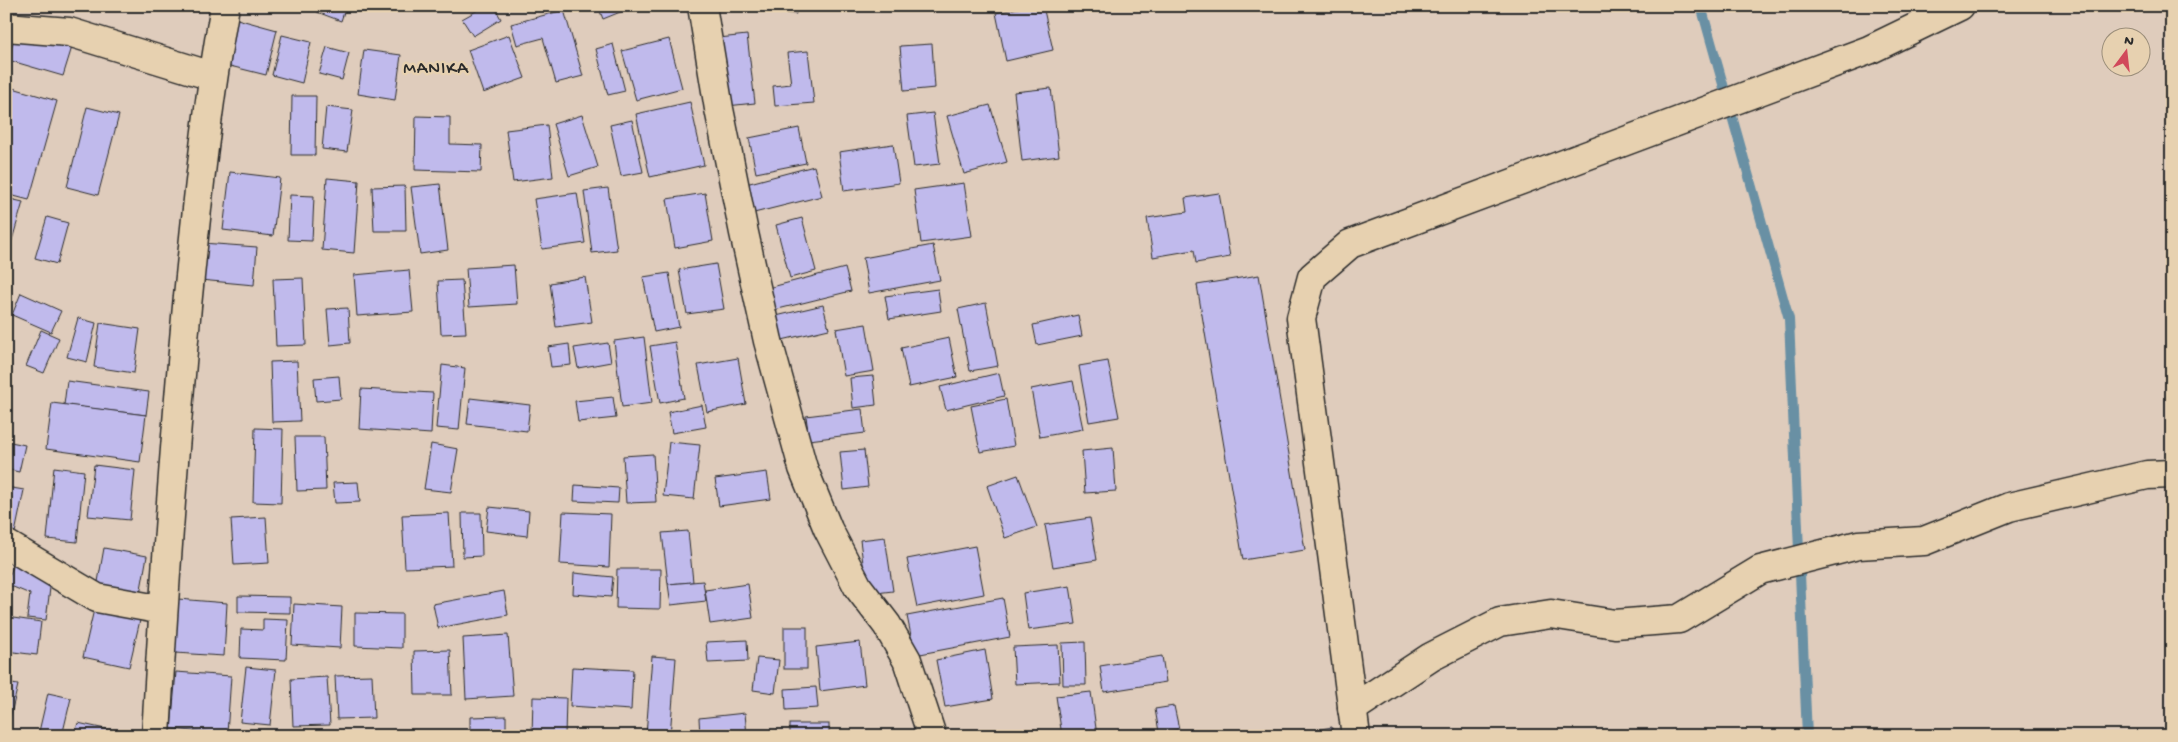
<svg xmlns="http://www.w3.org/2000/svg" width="2178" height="742" font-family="'Gochi Hand',sans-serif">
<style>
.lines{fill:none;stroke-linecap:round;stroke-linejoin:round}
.stream{stroke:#6990a4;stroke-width:10}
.building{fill:#c0baec;stroke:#2b2b2b}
.minor-casing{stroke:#2b2b2b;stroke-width:31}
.minor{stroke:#e7d1b0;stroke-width:28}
.labels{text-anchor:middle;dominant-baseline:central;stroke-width:5;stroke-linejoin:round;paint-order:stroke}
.neighbourhood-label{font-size:18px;letter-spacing:1px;fill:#2b2b2b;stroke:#e7d1b0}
</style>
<rect width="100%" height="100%" fill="#dfccbc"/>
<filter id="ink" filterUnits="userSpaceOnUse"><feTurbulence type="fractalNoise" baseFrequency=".02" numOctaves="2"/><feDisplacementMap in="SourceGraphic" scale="10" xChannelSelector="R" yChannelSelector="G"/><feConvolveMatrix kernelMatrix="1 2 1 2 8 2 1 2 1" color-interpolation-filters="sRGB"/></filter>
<g filter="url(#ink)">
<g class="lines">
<polyline class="stream" points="1701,6 1789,319 1807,736"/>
</g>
<g class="building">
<polygon points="319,6 346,6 341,21 317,12"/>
<polygon points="485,6 494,6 501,19 473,36 462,19"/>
<polygon points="598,6 635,6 603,19"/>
<polygon points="767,6 797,6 796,14 767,12"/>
<rect x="899" y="6" width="28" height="3"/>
<polygon points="1027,6 1043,6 1053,50 1006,61 996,13"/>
<polygon points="564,10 583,76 556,83 543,38 517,45 511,24"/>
<polygon points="237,19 277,30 266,75 226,65"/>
<polygon points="16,30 72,47 63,76 8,60"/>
<polygon points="282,35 311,42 302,83 272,75"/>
<polygon points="509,35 525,78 483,93 468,50"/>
<polygon points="747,35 755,103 727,106 719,38"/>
<polygon points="669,39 682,88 636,100 622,51"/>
<polygon points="613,44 625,91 608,95 596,49"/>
<polygon points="932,44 935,88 904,91 900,46"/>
<polygon points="327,47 349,53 342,80 319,74"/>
<polygon points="364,50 401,55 395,100 358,94"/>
<polygon points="808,51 814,103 775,106 773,86 791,84 787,53"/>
<polygon points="6,86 57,101 29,200 6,194"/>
<polygon points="1051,88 1059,156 1022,161 1014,92"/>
<polygon points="292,96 316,96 315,155 291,155"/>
<polygon points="690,102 704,165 650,177 636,114"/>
<polygon points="990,105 1007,162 964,174 947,116"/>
<polygon points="87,107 119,115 98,195 67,187"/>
<polygon points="326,107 353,110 347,152 322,149"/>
<polygon points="933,113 940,164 914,167 907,116"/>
<polygon points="582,115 598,167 569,176 553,124"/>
<polygon points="416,116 450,117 450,144 482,145 481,172 415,170"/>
<polygon points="632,120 643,172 621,176 610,125"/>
<polygon points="547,125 553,177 513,182 506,130"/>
<polygon points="799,128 806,163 756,173 749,138"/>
<polygon points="893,144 899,183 844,191 839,152"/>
<polygon points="814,166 822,196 754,213 746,184"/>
<polygon points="230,172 280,178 273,236 223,230"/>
<polygon points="327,178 359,181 354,253 322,250"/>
<polygon points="964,183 972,236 921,243 914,190"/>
<polygon points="440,184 448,250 420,254 411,187"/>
<polygon points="405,186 406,231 374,231 372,187"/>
<polygon points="608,188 617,250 592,253 584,191"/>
<polygon points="577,193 585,243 542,249 534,199"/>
<polygon points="705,193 713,241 675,248 667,199"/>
<polygon points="1219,193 1230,257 1196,263 1194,250 1153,257 1147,218 1187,212 1185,198"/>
<polygon points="290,195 314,196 312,241 288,240"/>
<polygon points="6,198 23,202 6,261"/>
<polygon points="47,217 68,223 57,264 35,258"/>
<polygon points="802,218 816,271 790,278 776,225"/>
<polygon points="202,243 257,247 254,285 200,280"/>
<polygon points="933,245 940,280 869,293 863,258"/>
<polygon points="716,264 724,309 687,314 679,270"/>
<polygon points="514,265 517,304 469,307 466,268"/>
<polygon points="845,268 851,291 770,311 764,289"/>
<polygon points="409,270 413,312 357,316 354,275"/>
<polygon points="669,273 679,327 654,332 643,277"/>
<polygon points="1259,275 1305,550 1243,560 1197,285"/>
<polygon points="585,277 592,322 556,327 550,283"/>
<polygon points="303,278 306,345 276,346 273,279"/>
<polygon points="462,280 466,333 441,334 438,281"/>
<polygon points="938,289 941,311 889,319 885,296"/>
<polygon points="21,293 61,311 51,332 12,315"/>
<polygon points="986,303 998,366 970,371 958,309"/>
<polygon points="823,305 829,329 782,340 776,316"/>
<polygon points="348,308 350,343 330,345 327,309"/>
<polygon points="1078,315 1082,336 1037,345 1033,325"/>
<polygon points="78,318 96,323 87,362 67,357"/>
<polygon points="100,323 140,329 134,373 94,367"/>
<polygon points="866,324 874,371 844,376 836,329"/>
<polygon points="41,330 59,338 44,373 26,366"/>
<polygon points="644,337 652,403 622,407 614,341"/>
<polygon points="949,338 957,377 909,387 901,348"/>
<polygon points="675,342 684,398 660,403 650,346"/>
<polygon points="608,343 611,362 578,368 574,348"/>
<polygon points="569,344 571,365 551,367 548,347"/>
<polygon points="738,358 746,404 707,412 698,365"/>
<polygon points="297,361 300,421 272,422 270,362"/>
<polygon points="1108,361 1119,417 1089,422 1079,366"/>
<polygon points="442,365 465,368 459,430 436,428"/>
<polygon points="999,373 1004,396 946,410 940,387"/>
<polygon points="339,376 341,399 316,401 314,378"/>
<polygon points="873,376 876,405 853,408 850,378"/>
<polygon points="67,381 149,392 146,415 64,405"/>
<polygon points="1073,381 1083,429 1040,437 1031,389"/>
<polygon points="361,389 433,393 431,434 359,429"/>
<polygon points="613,397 616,418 578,422 575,401"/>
<polygon points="470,398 530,405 527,431 467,424"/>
<polygon points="1006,399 1014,446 980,452 971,406"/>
<polygon points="52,403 146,415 140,462 46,449"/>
<polygon points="702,405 706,427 672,433 668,412"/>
<polygon points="862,409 865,433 809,440 806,416"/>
<polygon points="255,428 283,429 281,503 253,502"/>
<polygon points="295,437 324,437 326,490 297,491"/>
<polygon points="6,441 25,445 19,472 6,469"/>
<polygon points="669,442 700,445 694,499 663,496"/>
<polygon points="431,444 458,449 451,492 424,489"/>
<polygon points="1113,448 1116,491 1085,493 1082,451"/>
<polygon points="864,450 868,487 844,490 840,452"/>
<polygon points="653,454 656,502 626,503 623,456"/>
<polygon points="94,465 135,470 130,520 88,516"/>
<polygon points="54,467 84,471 77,542 47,539"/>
<polygon points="767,472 771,499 719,506 715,479"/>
<polygon points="1018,475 1037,527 1005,538 987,486"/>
<polygon points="358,482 360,502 335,503 333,483"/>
<polygon points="575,485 619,488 618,503 574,501"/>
<polygon points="6,487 24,490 15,533 6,532"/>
<polygon points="489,507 529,511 527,536 486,531"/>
<polygon points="563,512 611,514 609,567 560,564"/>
<polygon points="449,513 452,566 405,568 402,515"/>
<polygon points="462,513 481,513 482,556 463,557"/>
<polygon points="266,517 269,563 234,565 231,519"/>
<polygon points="1090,518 1097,560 1053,567 1045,525"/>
<polygon points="688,531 693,582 668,584 662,533"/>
<polygon points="885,537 893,591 867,594 860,540"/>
<polygon points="975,546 984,594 917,607 907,559"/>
<polygon points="104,548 147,556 139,600 96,593"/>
<polygon points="14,564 51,580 46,620 27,618 30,594 6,584"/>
<polygon points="617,569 661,569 660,609 616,608"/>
<polygon points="574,573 613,577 611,597 573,594"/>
<polygon points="703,581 706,601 671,605 668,584"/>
<polygon points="748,584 753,618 710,624 705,590"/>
<polygon points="1070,586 1076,624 1028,630 1023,593"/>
<polygon points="504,591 508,615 438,628 433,604"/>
<polygon points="238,596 290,597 290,613 238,612"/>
<polygon points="1003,598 1010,637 915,655 907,616"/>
<polygon points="178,599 227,603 224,656 175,653"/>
<polygon points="294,604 342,607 340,648 292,645"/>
<polygon points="95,605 141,616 129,667 83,657"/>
<polygon points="355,613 402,614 402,648 355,646"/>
<polygon points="6,617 41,622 37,655 6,651"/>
<polygon points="263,619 288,620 286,660 240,658 241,629 263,630"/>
<rect x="784" y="627" width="23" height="42"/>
<polygon points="508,635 513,696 466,699 463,638"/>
<polygon points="747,640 748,661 708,663 706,642"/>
<polygon points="860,642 865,685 820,691 816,647"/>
<polygon points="1085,642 1086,685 1063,685 1062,643"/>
<polygon points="1058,645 1060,682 1015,684 1013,647"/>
<polygon points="450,650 452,695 415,695 414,651"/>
<polygon points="985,650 993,699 945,707 936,660"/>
<polygon points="652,656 676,658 670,736 646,735"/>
<polygon points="1162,656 1166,682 1104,692 1100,666"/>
<polygon points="757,658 779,660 775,693 753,690"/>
<polygon points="246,667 276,670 270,725 240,722"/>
<polygon points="572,667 633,670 631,710 570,706"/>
<polygon points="176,672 231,676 227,734 171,729"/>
<polygon points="372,675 374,718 337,719 335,676"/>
<polygon points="327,677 330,725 293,726 291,679"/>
<polygon points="6,683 18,685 10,718 6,717"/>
<polygon points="816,687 818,708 786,710 785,689"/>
<polygon points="1091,692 1097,736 1062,736 1056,696"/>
<polygon points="48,693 71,698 62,736 38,736"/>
<polygon points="533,697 566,698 565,736 532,736"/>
<polygon points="1174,706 1179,729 1159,732 1155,709"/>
<polygon points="745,713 747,736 700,736 699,718"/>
<polygon points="506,716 506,736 470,736 470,717"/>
<polygon points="78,723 123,733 122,736 74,736"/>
<rect x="790" y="724" width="39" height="12"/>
<polygon points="1332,727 1334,736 1284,736"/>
</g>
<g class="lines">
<g class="minor-casing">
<g id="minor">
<polyline points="702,6 719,109 744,233 768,341 803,468 828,529 858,587 887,625 907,660 932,736"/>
<polyline points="6,27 69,32 212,76"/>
<polyline points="6,544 97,598 163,610"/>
<polyline points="1352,709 1431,657 1500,622 1551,614 1615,624 1679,619 1760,570 1858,545 1924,541 2009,507 2147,475 2172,474"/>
<path d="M156,736C164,592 174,449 187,306C197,206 207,105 225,6"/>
<polyline points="1356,736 1301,318 1312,277 1350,244 1869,50 1960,6"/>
</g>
</g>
<use href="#minor" class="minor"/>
</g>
</g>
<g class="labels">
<g class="neighbourhood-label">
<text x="436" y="69">MANIKA</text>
</g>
</g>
<rect width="2178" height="742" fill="none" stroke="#e7d1b0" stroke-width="25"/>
<rect x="12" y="12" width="2153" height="717" fill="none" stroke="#2b2b2b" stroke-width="2" filter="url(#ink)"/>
<g transform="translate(2126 52) rotate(15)"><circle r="24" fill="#e7d1b0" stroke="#9c8f7b"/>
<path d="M0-4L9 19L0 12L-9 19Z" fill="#d1495b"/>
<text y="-8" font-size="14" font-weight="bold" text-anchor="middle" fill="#2b2b2b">N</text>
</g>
</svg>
